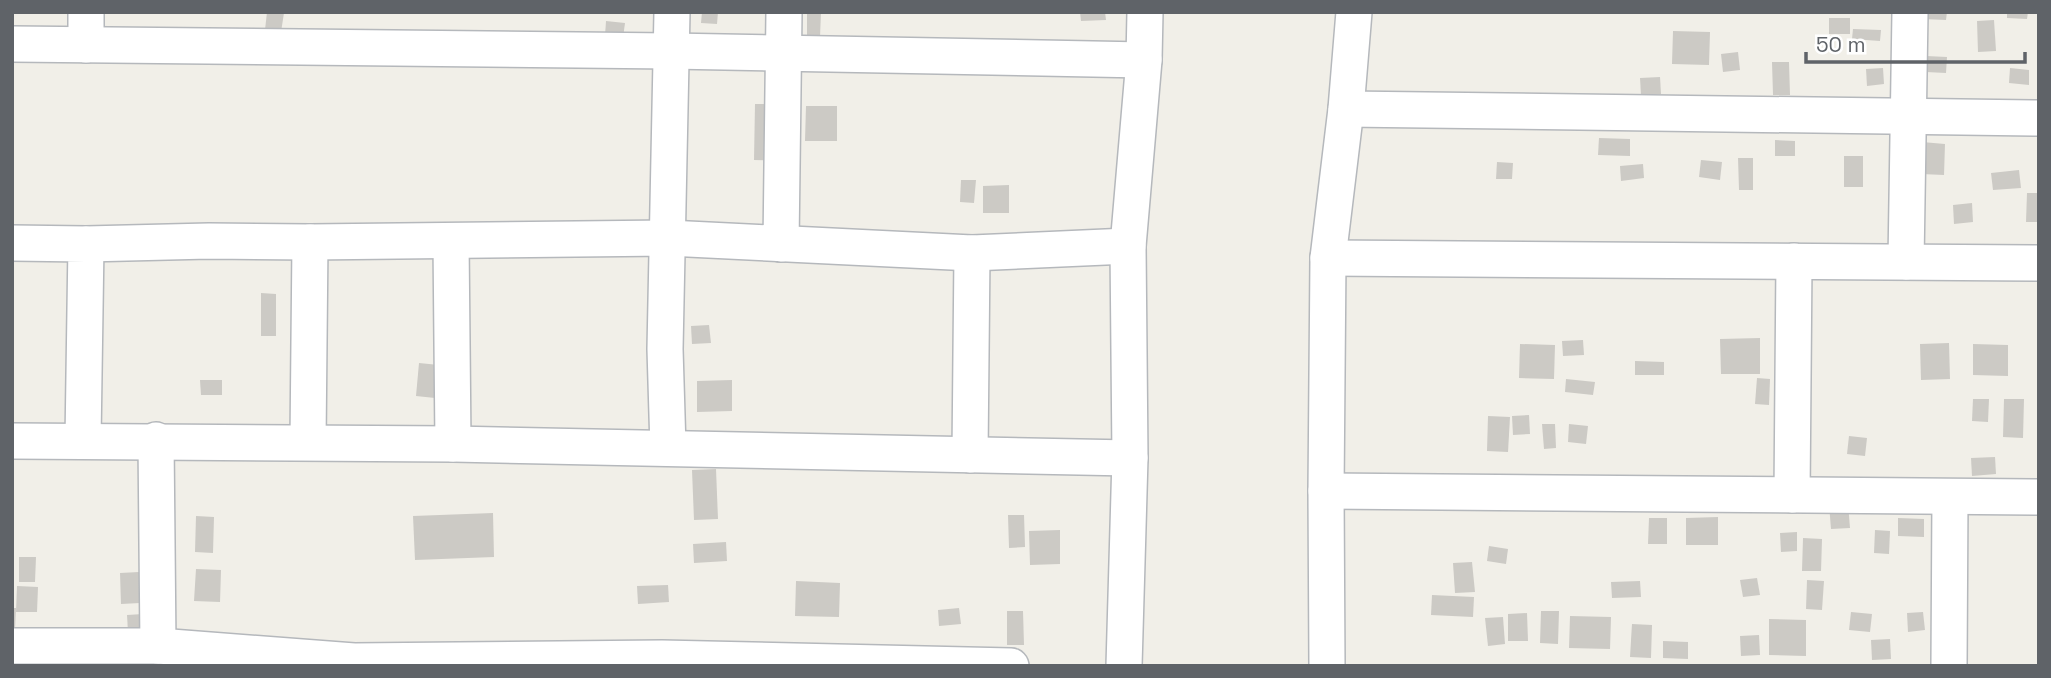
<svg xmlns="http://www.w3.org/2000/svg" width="2051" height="678" font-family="'Space Grotesk',sans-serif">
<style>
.building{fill:#cccac5}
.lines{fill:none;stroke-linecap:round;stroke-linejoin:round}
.minor-casing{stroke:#b5b8bc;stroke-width:38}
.minor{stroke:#fff;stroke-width:35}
</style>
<rect width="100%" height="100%" fill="#f1efe8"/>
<g class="building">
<polygon points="267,12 284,13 281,32 265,30"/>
<polygon points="702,12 718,12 717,24 701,23"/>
<polygon points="807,12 821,12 820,37 807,37"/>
<polygon points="1080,12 1105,12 1106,20 1081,21"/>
<polygon points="1924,12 1947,12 1946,20 1923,19"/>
<polygon points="2007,12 2028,12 2027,19 2007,18"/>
<rect x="1829" y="18" width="21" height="16"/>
<polygon points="1994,20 1996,51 1978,52 1977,21"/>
<polygon points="606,21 625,23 623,38 605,36"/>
<polygon points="1853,29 1881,30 1880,41 1852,39"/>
<polygon points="1673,31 1710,32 1709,65 1672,64"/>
<polygon points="1738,52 1740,70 1723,72 1721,54"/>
<polygon points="1926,56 1947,57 1946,73 1926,72"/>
<polygon points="1772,62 1789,62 1790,95 1773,95"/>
<polygon points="1883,68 1884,84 1867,86 1866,69"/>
<polygon points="2010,68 2029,70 2029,85 2009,83"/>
<polygon points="1660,77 1661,94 1641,95 1640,78"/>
<polygon points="755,104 783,104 782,161 754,160"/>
<polygon points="806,106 837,106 837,141 805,141"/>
<polygon points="1599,138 1630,139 1630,156 1598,155"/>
<polygon points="1775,140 1795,141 1795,156 1775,156"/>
<polygon points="1922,142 1945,144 1944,175 1921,174"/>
<rect x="1844" y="156" width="19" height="31"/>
<polygon points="1738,158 1753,158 1753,190 1739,190"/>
<polygon points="1701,160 1722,162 1720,180 1699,177"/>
<polygon points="1497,162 1513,163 1512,179 1496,179"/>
<polygon points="1643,164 1644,178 1621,181 1620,166"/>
<polygon points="2019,170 2021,188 1993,190 1991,173"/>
<polygon points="961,180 976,180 974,203 960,202"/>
<polygon points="1009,185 1009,213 983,213 983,186"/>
<polygon points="2027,193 2039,193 2039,222 2026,222"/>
<polygon points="1972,203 1973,222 1954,224 1953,205"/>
<polygon points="261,293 276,294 276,336 261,336"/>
<polygon points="709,325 711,343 692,344 691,326"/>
<polygon points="1760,338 1760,374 1721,374 1720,339"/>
<polygon points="1583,340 1584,355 1563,356 1562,341"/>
<polygon points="1949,343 1950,379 1921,380 1920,344"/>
<polygon points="1520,344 1555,345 1554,379 1519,378"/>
<polygon points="1973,344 2008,345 2008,376 1973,375"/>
<polygon points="1635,361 1664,362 1664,375 1635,375"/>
<polygon points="419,363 439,365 435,398 416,396"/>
<polygon points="1757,378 1770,379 1769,405 1755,404"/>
<polygon points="1566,379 1595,382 1593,395 1565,392"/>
<polygon points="200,380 222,380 222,395 201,395"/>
<polygon points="732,380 732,411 697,412 697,381"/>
<polygon points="1973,399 1989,399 1988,422 1972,421"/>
<polygon points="2004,399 2024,399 2023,438 2003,437"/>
<polygon points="1529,415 1530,434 1513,435 1512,416"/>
<polygon points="1488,416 1510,417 1508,452 1487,451"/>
<polygon points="1542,424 1555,424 1556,448 1544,449"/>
<polygon points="1569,424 1588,426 1586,444 1568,442"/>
<polygon points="1849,436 1867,438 1865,456 1847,454"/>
<polygon points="1995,457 1996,474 1972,476 1971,458"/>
<polygon points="716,469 718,519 694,520 692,470"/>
<polygon points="1848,503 1850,528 1831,529 1829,504"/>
<polygon points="493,513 494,557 415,560 413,516"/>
<polygon points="1008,515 1024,515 1025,547 1009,548"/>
<polygon points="196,516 214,517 213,553 195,552"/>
<polygon points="1718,517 1718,545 1686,545 1686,518"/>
<polygon points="1649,518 1667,518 1667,544 1648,544"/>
<polygon points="1898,518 1924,519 1924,537 1898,536"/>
<polygon points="1060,530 1060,564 1030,565 1029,531"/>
<polygon points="1875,530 1890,531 1889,554 1874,553"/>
<polygon points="1797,532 1797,551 1781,552 1780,533"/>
<polygon points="1803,538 1822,539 1821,571 1802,571"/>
<polygon points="726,542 727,561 694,563 693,544"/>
<polygon points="1489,546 1508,549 1506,564 1487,561"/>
<polygon points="19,557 36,557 35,582 19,582"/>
<polygon points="1472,562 1475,592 1455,593 1453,563"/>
<polygon points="196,569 221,570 220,602 194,601"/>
<polygon points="139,572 140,603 121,604 120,573"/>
<polygon points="1757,578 1760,595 1743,597 1740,580"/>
<polygon points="1807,580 1824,581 1822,610 1806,609"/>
<polygon points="796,581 840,583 839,617 795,616"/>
<polygon points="1640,581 1641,597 1612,598 1611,582"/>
<polygon points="668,585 669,602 638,604 637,586"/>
<polygon points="17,586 38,587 37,612 16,612"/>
<polygon points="1432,595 1474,597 1473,617 1431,615"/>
<polygon points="12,608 16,608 15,629 12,629"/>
<polygon points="959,608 961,624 939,626 938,610"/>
<polygon points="1007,611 1023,611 1024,645 1007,645"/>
<polygon points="1541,611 1559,611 1558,644 1540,643"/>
<polygon points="1851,612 1872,614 1870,632 1849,630"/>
<polygon points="1923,612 1925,630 1908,632 1907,613"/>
<polygon points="1527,613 1528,641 1508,641 1508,614"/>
<polygon points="143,614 144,631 128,632 127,615"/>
<polygon points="1570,616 1611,617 1610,649 1569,648"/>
<polygon points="1503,617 1505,644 1488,646 1485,618"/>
<polygon points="1769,619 1806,620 1806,656 1769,655"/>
<polygon points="1632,624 1652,625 1651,658 1630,657"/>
<polygon points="1759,635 1760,655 1741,656 1740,636"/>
<polygon points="1890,639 1891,659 1872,660 1871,640"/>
<polygon points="1663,641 1688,642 1688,659 1663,658"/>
</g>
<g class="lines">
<g class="minor-casing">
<g id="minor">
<polyline points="12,44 671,51 1144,60"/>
<polyline points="86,45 86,12"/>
<polyline points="1346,109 2039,118"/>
<polyline points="451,241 453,444"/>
<polyline points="12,243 86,244 83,440"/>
<polyline points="86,244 209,241 310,242 668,238 972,253 1128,246"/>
<polyline points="781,244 784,12"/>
<polyline points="1328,258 2039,263"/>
<polyline points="1906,262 1910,12"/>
<polyline points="156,440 158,646"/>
<polyline points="12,441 453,444 1130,458"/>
<polyline points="308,442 310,242"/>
<polyline points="668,448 665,349 672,12"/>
<polyline points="970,455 972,253"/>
<polyline points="1326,491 2039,497"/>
<polyline points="1792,495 1794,261"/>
<polyline points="12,646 158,646 354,661 662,658 1011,666"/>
<polyline points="1124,666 1130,458 1128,246 1144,60 1145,12"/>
<polyline points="1327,666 1326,491 1328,258 1346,109 1354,12"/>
<polyline points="1949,666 1950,497"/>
</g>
</g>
<use href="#minor" class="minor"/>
</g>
<rect width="2051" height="678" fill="none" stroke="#5f6368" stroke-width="28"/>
<path d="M1806 52v10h219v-10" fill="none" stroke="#5f6368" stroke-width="3.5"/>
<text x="1816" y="52" font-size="21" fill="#5f6368" stroke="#ffffff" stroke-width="5" paint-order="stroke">50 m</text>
</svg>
